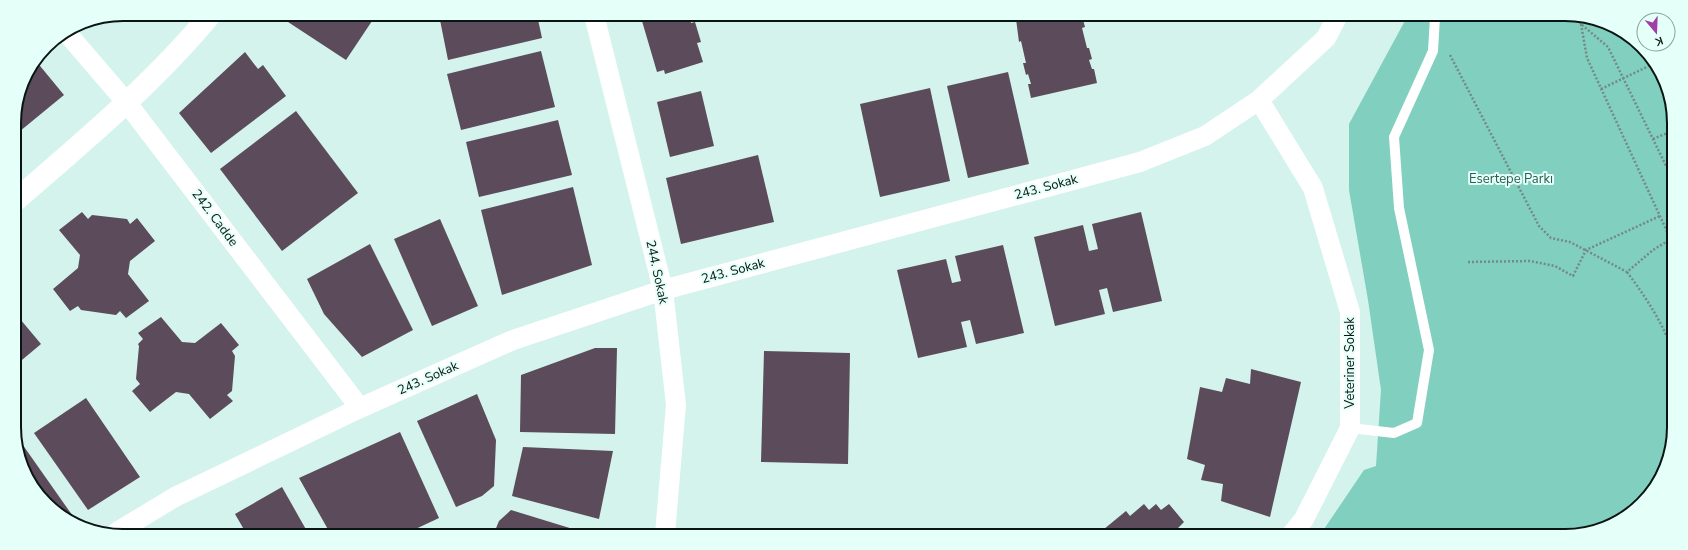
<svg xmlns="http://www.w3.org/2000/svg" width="1688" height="550" font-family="'Nunito Sans',sans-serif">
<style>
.green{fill:#81cfbf}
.building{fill:#5b4b5b}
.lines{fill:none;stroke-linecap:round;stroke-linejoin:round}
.path{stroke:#748a85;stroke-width:2.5;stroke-dasharray:2 2;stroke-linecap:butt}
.lane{stroke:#fff;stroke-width:10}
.street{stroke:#fff;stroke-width:20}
.secondary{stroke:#fff;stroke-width:22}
.labels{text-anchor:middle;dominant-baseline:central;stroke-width:4;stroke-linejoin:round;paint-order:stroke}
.park-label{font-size:13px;fill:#2d5c53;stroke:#e5fff9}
.street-label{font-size:13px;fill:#0a1513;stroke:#e5fff9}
.rim{fill:none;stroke:#0a1513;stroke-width:2}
</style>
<rect width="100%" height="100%" fill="#d3f3ec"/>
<polygon class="green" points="1407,17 1594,18 1647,51 1672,102 1670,456 1656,488 1632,513 1572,536 1320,535 1364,470 1376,466 1381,390 1368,300 1349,190 1349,124"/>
<g class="building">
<polygon points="289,14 376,15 346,60 285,20"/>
<polygon points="439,15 537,15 542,38 448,60"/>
<polygon points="648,15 689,15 691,23 695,22 701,42 697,43 703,62 665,74 664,70 657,72 642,21 649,19"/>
<polygon points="1013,16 1082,16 1085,27 1082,28 1087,48 1089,48 1092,59 1089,60 1092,69 1094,69 1097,83 1031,98 1028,84 1031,84 1028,74 1026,75 1023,63 1026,63 1021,41 1019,42 1016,19 1014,20"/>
<polygon points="541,51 555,107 461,130 447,74"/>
<polygon points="245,52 258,69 263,65 286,96 211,153 179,113"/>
<polygon points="36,61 64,95 14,136 14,116 22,81"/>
<polygon points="1008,72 1029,164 968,178 947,86"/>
<polygon points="930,88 950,181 880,197 860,104"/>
<polygon points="701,91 714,146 670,157 657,102"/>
<polygon points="296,111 358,193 282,251 220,169"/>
<polygon points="558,120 572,175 479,197 466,142"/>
<polygon points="758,155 774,222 681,244 666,178"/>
<polygon points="573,187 592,265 502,295 481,210"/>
<polygon points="82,212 88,219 92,215 127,219 130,224 137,218 155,241 130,261 128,274 149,301 126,318 120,311 116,315 81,310 78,306 70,311 53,289 78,268 80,255 59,230"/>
<polygon points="1141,212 1162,301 1113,312 1107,288 1099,290 1105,314 1055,326 1034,237 1083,225 1089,251 1098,249 1092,224"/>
<polygon points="440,219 478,306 432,326 394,239"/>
<polygon points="370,244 413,330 362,357 324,314 307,279"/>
<polygon points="1003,245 1024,333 976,344 970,320 961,322 967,347 918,358 897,270 946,259 952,283 961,281 955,256"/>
<polygon points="15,313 41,344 16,365"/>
<polygon points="161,317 182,342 195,343 221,323 239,345 232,351 235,356 232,391 227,395 233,401 210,419 189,394 176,392 150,412 132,391 140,384 136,379 139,346 138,344 143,339 138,333"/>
<polygon points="595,348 617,348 615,434 520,432 521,375"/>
<polygon points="764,351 850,353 848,464 761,462"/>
<polygon points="1251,369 1301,382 1270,517 1221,501 1223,484 1201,480 1205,465 1187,459 1200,387 1222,392 1226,378 1250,384"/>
<polygon points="477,394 496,440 494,486 482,496 456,507 417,421"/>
<polygon points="86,398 140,477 88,510 34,433"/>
<polygon points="400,432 439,518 407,533 330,533 299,478"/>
<polygon points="20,441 77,522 41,499 16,448 16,444"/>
<polygon points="523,447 613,451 599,519 512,496"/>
<polygon points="282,487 308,533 246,533 235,514"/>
<polygon points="1144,504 1149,510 1156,504 1161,510 1169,504 1184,522 1178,528 1183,535 1098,534 1126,511 1130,516"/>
<polygon points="511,510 586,533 494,533 499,521"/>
<polygon points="1193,529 1198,535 1186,535"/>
</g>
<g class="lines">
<g class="path">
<polyline points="1578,18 1581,24 1608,47 1672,178"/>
<polyline points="1581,24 1587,58 1671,240"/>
<polyline points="1450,55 1539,226 1551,238 1570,242 1627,272 1653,250 1671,239"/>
<polyline points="1601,89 1653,64"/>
<polyline points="1653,139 1672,131"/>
<polyline points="1468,262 1530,261 1555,266 1573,276 1586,250 1660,216"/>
<path d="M1627,272C1645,296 1660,319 1671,346"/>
<path d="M1626,516C1647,493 1659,474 1670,445"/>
</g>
<polyline class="lane" points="1350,428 1394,433 1417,423 1429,350 1399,208 1394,137 1433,51 1435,17"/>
<g class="street">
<polyline points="594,15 663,290 676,405 665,534"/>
<polyline points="66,32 127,103 360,408"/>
<polyline points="1259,100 1313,188 1350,312 1350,428 1304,519 1291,535"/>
<polyline points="117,532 175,497 360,408 513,340 663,290 1140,162 1205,136 1259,100 1326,38 1337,17"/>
</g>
<path class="secondary" d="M15,201C83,142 153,84 211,14"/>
</g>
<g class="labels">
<g class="park-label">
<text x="1511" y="179">Esertepe Parkı</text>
</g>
<g class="street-label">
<text transform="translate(1046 187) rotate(-15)">243. Sokak</text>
<text transform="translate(215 218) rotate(53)">242. Cadde</text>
<text transform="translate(733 271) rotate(-15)">243. Sokak</text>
<text transform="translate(657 272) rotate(78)">244. Sokak</text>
<text transform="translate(1350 363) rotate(-90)">Veteriner Sokak</text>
<text transform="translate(428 378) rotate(-24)">243. Sokak</text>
</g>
</g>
<path d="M0 0H1688V550H0ZM123 21H1565A102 102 0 0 1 1667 123V427A102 102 0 0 1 1565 529H123A102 102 0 0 1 21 427V123A102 102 0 0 1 123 21Z" fill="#e5fff9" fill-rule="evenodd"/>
<path class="rim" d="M123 21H1565A102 102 0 0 1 1667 123V427A102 102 0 0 1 1565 529H123A102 102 0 0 1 21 427V123A102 102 0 0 1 123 21Z"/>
<g transform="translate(1656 32) rotate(161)"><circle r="19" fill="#e5fff9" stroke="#8da19d"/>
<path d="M0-3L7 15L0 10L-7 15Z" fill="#a03fa6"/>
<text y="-6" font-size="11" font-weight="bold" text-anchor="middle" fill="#0a1513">K</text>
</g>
</svg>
